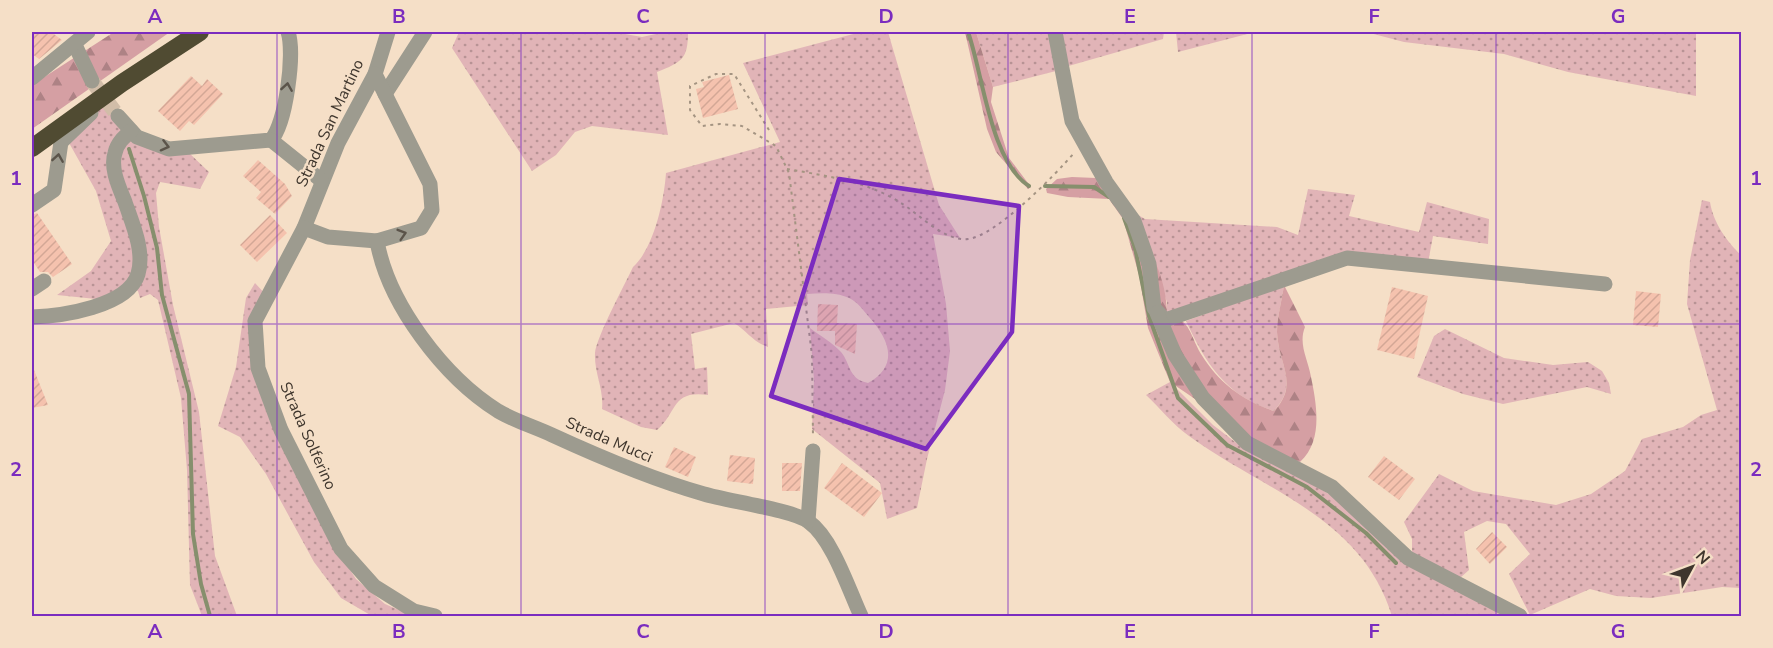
<svg xmlns="http://www.w3.org/2000/svg" width="1773" height="648" font-family="'Nunito Sans',sans-serif">
<style>
.grass{fill:url(#grass-dots)}
.forest{fill:url(#forest-firs)}
.lines{fill:none;stroke-linecap:round;stroke-linejoin:round}
.stream{stroke:#868f6d;stroke-width:4}
.building{fill:url(#building-hatch)}
.minor-tunnel{stroke:#d1bda8;stroke-width:15;stroke-dasharray:15 8;stroke-linecap:butt}
.path{stroke:#a49482;stroke-width:2;stroke-dasharray:3 4.5;stroke-linecap:butt}
.minor{stroke:#9d9b8f;stroke-width:15}
.highway{stroke:#504b32;stroke-width:18}
.oneway{stroke:#5b544a}
.marked{fill:#7b2cbf;fill-opacity:0.2;stroke:#7b2cbf;stroke-width:4.5;stroke-linejoin:round}
.grid{fill:none;stroke:#7b2cbf;stroke-width:1.5;stroke-opacity:0.55}
.labels{text-anchor:middle;dominant-baseline:central;stroke-width:5;stroke-linejoin:round;paint-order:stroke}
.street-label{font-size:16px;fill:#3f362d;stroke:#f5dfc7}
.neatline{fill:none;stroke:#7b2cbf;stroke-width:2}
.grid-label{font-size:20px;text-anchor:middle;font-weight:bold;fill:#7b2cbf}
</style>
<defs>
<pattern id="grass-dots" width="8" height="8" patternUnits="userSpaceOnUse" patternTransform="scale(1.5)"><rect width="8" height="8" fill="#e1b4b7"/><path d="M2 2h.1M6 6h.1" fill="none" stroke="#b89395" stroke-width="1.8" stroke-linecap="round"/></pattern>
<pattern id="forest-firs" width="22" height="20" patternUnits="userSpaceOnUse" patternTransform="scale(1.5)"><rect width="22" height="20" fill="#d59fa3"/><path d="M5 1l3.5 6h-7zM16 11l3.5 6h-7z" fill="#ae8285"/></pattern>
<pattern id="building-hatch" width="6" height="6" patternUnits="userSpaceOnUse" patternTransform="scale(1.5)"><rect width="6" height="6" fill="#f5c2ae"/><path d="M-1 1l2-2M0 6l6-6M5 7l2-2" fill="none" stroke="#d3a796"/></pattern>
</defs>
<rect width="100%" height="100%" fill="#f5dfc7"/>
<g class="grass">
<path d="M459,32H614L642,37L665,32H688C688,59 682,62 657,72L668,135L592,126L575,132L556,155L532,171L452,48Z"/>
<path d="M861,32H888L939,205L960,238L933,234L946,304L950,351L945,390L927,459L917,508L887,519L880,483L812,429L814,380L810,328C819,335 833,343 841,352C851,364 848,379 868,383C900,365 889,339 869,317C863,310 858,302 849,298C836,292 821,293 807,294L808,305L766,309L768,347C753,342 747,331 734,323L691,334L695,369L707,367L708,395C671,390 678,412 657,430L641,427L602,409C604,389 594,373 595,353C596,338 625,284 633,267C654,248 664,201 666,173L780,142L743,63Z"/>
<polygon points="976,32 1048,32 1056,71 993,87"/>
<polygon points="1057,32 1164,32 1163,39 1065,67"/>
<polygon points="1176,32 1255,32 1178,52"/>
<polygon points="1366,32 1696,32 1696,96 1568,72 1504,54 1404,42"/>
<polygon points="106,103 131,135 187,151 209,172 200,189 160,182 156,193 159,227 173,305 199,412 215,556 237,616 202,616 190,585 187,470 181,398 158,300 150,294 140,298 138,291 124,288 96,299 57,295 91,271 111,241 96,191 68,141"/>
<polygon points="1308,189 1355,195 1349,216 1419,232 1427,202 1489,219 1488,244 1433,236 1428,263 1353,254 1174,315 1167,311 1167,302 1133,212 1145,219 1277,227 1298,235"/>
<path d="M1702,200L1710,202C1713,222 1727,242 1741,255V588L1722,587L1651,598L1616,596L1590,589L1530,615L1509,574L1530,554L1506,524L1487,521L1464,532L1469,570L1460,578L1412,555V539L1404,522L1439,474L1473,491L1556,505L1591,494L1625,471L1642,439L1683,427L1701,415L1717,410L1687,304L1690,260Z"/>
<polygon points="255,283 267,296 254,322 257,368 335,547 356,579 385,604 413,616 372,616 341,598 314,562 266,474 240,437 218,426 236,367 246,298"/>
<path d="M1284,285C1282,300 1277,317 1277,332C1278,364 1300,383 1274,411C1226,396 1206,364 1186,321Z"/>
<polygon points="1445,329 1504,358 1553,365 1588,362 1602,371 1609,383 1611,394 1587,387 1503,404 1463,394 1417,377 1434,336"/>
<path d="M1170,382L1213,425L1247,451L1309,482L1337,499L1375,533L1514,616H1392C1361,516 1264,491 1189,436C1173,425 1160,408 1146,395Z"/>
</g>
<g class="forest">
<polygon points="114,32 170,32 32,129 32,85"/>
<polygon points="965,32 976,32 993,87 991,102 1009,158 1031,187 1028,189 996,152 987,129"/>
<path d="M1072,177L1096,178C1129,220 1164,254 1167,311C1193,325 1188,331 1201,354C1218,382 1243,401 1274,411C1300,384 1278,364 1277,332C1277,317 1282,300 1284,285L1305,327C1298,344 1308,359 1311,377C1317,406 1323,441 1300,462L1282,458L1170,382L1148,328L1139,275L1123,219L1109,199L1068,197L1047,193L1046,189L1057,179Z"/>
</g>
<g class="lines">
<g class="stream">
<path d="M968,32C983,74 990,161 1029,186"/>
<polyline points="129,149 144,196 157,248 162,295 189,394 193,534 201,584 210,616"/>
<polyline points="1045,186 1094,187 1109,197"/>
<polyline points="1124,218 1135,248 1149,316 1178,398 1227,445 1307,487 1366,533 1396,563"/>
</g>
</g>
<g class="building">
<polygon points="32,32 51,32 62,40 39,59 32,54"/>
<polygon points="729,75 738,109 703,118 696,89 704,87 702,82"/>
<polygon points="191,76 202,86 207,79 223,94 194,125 189,121 180,131 158,111"/>
<polygon points="258,160 285,184 292,196 275,214 256,198 261,192 243,176"/>
<polygon points="37,213 72,264 53,277 48,272 40,272 32,260 32,215"/>
<polygon points="270,215 287,233 257,262 240,245"/>
<polygon points="1392,287 1428,296 1414,359 1377,350"/>
<polygon points="1636,291 1661,294 1658,327 1633,325"/>
<polygon points="818,304 838,305 837,323 857,324 855,354 835,345 835,331 817,331"/>
<polygon points="32,365 48,405 32,408"/>
<polygon points="674,447 696,457 688,477 665,467"/>
<polygon points="730,455 755,458 753,484 727,481"/>
<polygon points="1384,456 1415,479 1399,500 1368,477"/>
<polygon points="782,463 802,463 800,491 782,491"/>
<polygon points="842,463 882,493 864,517 824,488"/>
<polygon points="1492,532 1507,547 1490,564 1476,549"/>
</g>
<g class="lines">
<polyline class="minor-tunnel" points="92,81 118,116"/>
<g class="path">
<polyline points="769,130 734,74 716,74 690,86 690,110 702,126 720,124 742,126 776,146 789,173 812,355 813,437"/>
<path d="M787,169C826,176 867,181 901,203C919,214 945,242 968,239C996,236 1056,174 1074,153"/>
</g>
<g class="minor">
<polyline points="388,32 375,74 338,143 304,228 255,321 258,368 281,430 341,549 374,586 414,611 435,616"/>
<polyline points="1055,32 1072,121 1106,182 1134,221 1149,264 1154,308 1165,320 1347,258 1605,284"/>
<polyline points="75,45 92,81"/>
<polyline points="32,78 88,32"/>
<polyline points="385,94 425,32"/>
<path d="M118,116L137,137L169,149L271,140C286,124 295,53 288,32"/>
<polyline points="271,140 322,181"/>
<polyline points="32,205 54,190 61,142 91,113"/>
<polyline points="304,228 328,237 377,241 421,228 432,210 430,184 375,74"/>
<path d="M377,241C388,304 444,377 498,411C515,421 535,427 552,435C602,458 651,479 704,494C727,501 794,510 809,522C832,538 849,590 861,616"/>
<polyline points="32,289 44,281"/>
<polyline points="1157,313 1175,355 1203,398 1247,443 1332,487 1408,558 1520,616"/>
<path d="M32,317C61,316 128,307 138,274C145,251 132,223 125,202C119,187 110,168 115,153C117,143 124,137 131,131"/>
<polyline points="808,521 813,451"/>
</g>
<polyline class="highway" points="32,148 122,83 200,32"/>
</g>
<defs><path id="oneway-chevron" d="M-2-3.5L2.5 0L-2 3.5" fill="none" stroke-width="1.6" stroke-linecap="round" stroke-linejoin="round" transform="scale(1.5)"/></defs>
<g class="oneway">
<use href="#oneway-chevron" transform="translate(287 87) rotate(-81)"/>
<use href="#oneway-chevron" transform="translate(165 146) rotate(14)"/>
<use href="#oneway-chevron" transform="translate(58 158) rotate(-81)"/>
<use href="#oneway-chevron" transform="translate(402 234) rotate(-17)"/>
</g>
<path class="marked" d="M839,179L1019,206L1012,332L926,449L771,396Z"/>
<path class="grid" d="M277,32V616M521,32V616M765,32V616M1008,32V616M1252,32V616M1496,32V616M32,324H1742"/>
<g class="labels">
<g class="street-label">
<text transform="translate(330 123) rotate(-65)">Strada San Martino</text>
<text transform="translate(308 436) rotate(66)">Strada Solferino</text>
<text transform="translate(609 440) rotate(23)">Strada Mucci</text>
</g>
</g>
<rect width="1773" height="648" fill="none" stroke="#f5dfc7" stroke-width="66"/>
<g transform="translate(1692 567) rotate(49)" stroke="#f5dfc7" stroke-width="4.5" paint-order="stroke">
<path d="M0-4.5L10 22L0 15L-10 22Z" fill="#3f362d"/>
<text y="-9" font-size="16" font-weight="bold" text-anchor="middle" fill="#3f362d">N</text>
</g>
<rect x="33" y="33" width="1707" height="582" class="neatline"/>
<g class="grid-label">
<text x="155" y="23">A</text>
<text x="399" y="23">B</text>
<text x="643" y="23">C</text>
<text x="886" y="23">D</text>
<text x="1130" y="23">E</text>
<text x="1374" y="23">F</text>
<text x="1618" y="23">G</text>
<text x="16" y="185">1</text>
<text x="1756" y="185">1</text>
<text x="16" y="476">2</text>
<text x="1756" y="476">2</text>
<text x="155" y="638">A</text>
<text x="399" y="638">B</text>
<text x="643" y="638">C</text>
<text x="886" y="638">D</text>
<text x="1130" y="638">E</text>
<text x="1374" y="638">F</text>
<text x="1618" y="638">G</text>
</g>
</svg>
